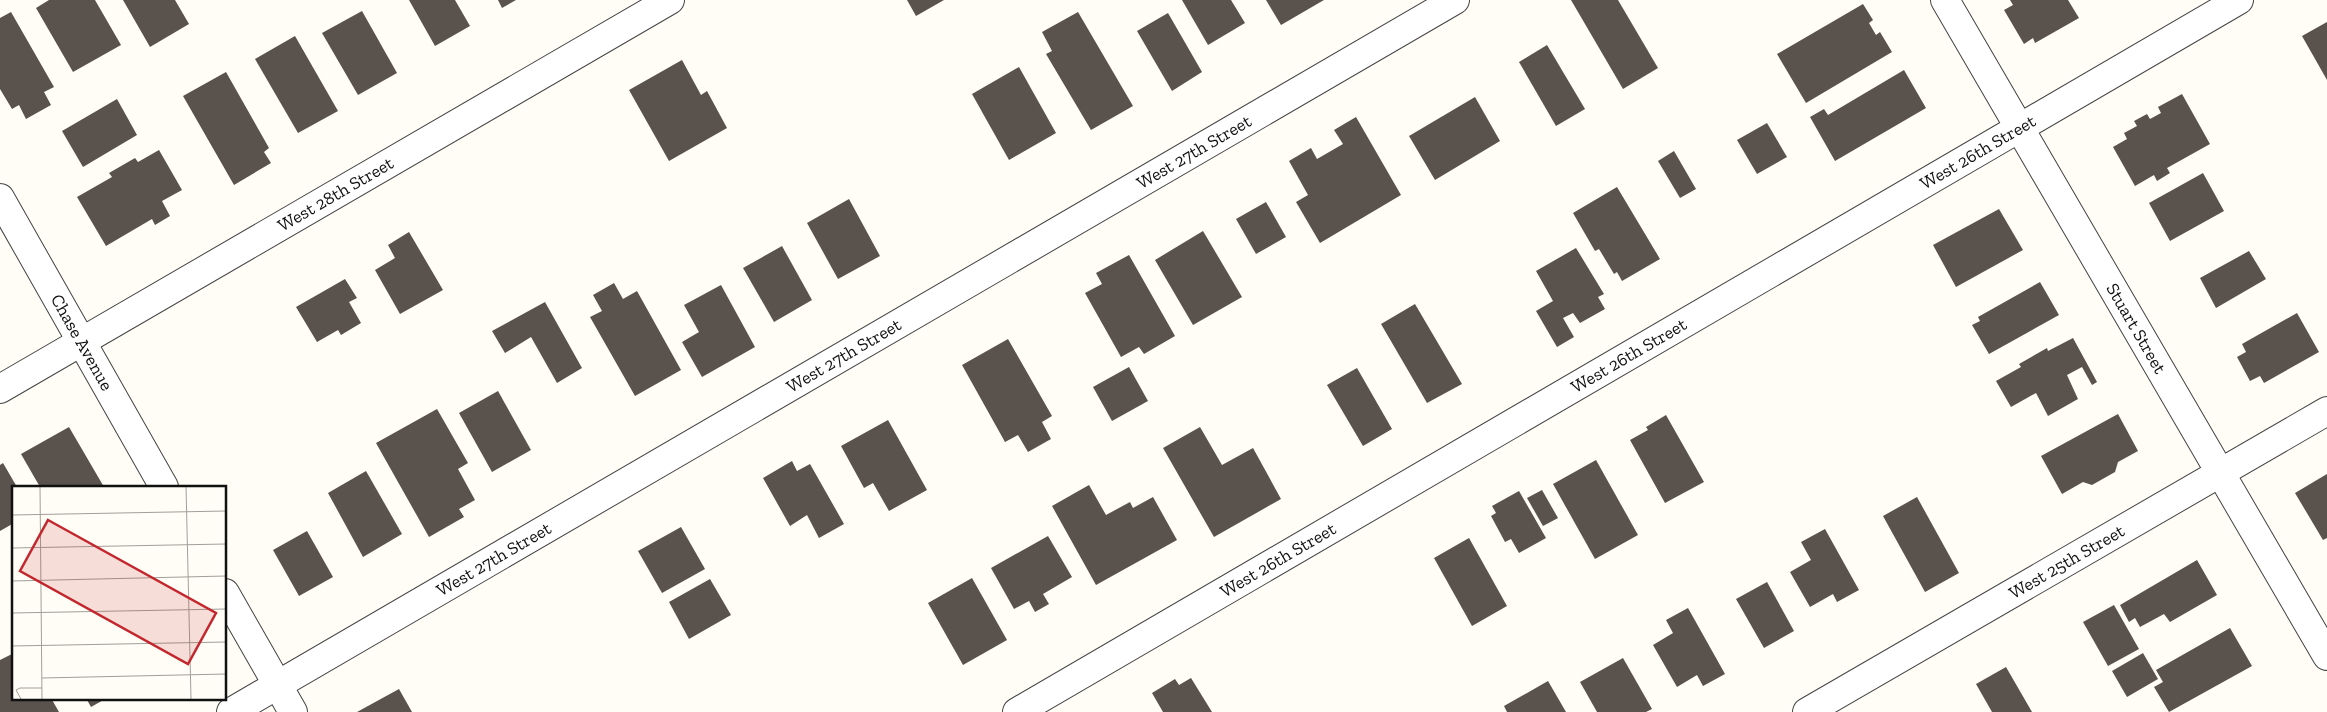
<svg xmlns="http://www.w3.org/2000/svg" width="2327" height="712" font-family="'Zilla Slab',serif">
<style>
.building{fill:#5a524d}
.lines{fill:none;stroke-linecap:round;stroke-linejoin:round}
.minor-casing{stroke:#444;stroke-width:30}
.minor{stroke:#fff;stroke-width:28}
.labels{text-anchor:middle;dominant-baseline:central;stroke-width:5;stroke-linejoin:round;paint-order:stroke}
.street-label{font-size:18px;fill:#111;stroke:#fff}
.inset-road{fill:none;stroke:#a09f9a;stroke-width:1}
.view{fill:#c4262e;fill-opacity:0.15;stroke:#c4262e;stroke-width:2.5}
.inset-edge{fill:none;stroke:#111;stroke-width:2.5}
</style>
<rect width="100%" height="100%" fill="#fffdf5"/>
<g class="building">
<polygon points="49,0 95,0 121,45 73,72 36,8"/>
<polygon points="123,0 175,0 189,24 150,47"/>
<polygon points="409,0 455,0 470,26 435,46"/>
<polygon points="498,0 516,0 502,8"/>
<polygon points="907,0 944,0 916,16"/>
<polygon points="1182,0 1231,0 1245,23 1208,45"/>
<polygon points="1266,0 1324,0 1281,25"/>
<polygon points="1571,0 1618,0 1658,68 1623,89"/>
<polygon points="2010,0 2068,0 2079,18 2035,43 2033,38 2024,44 2004,10 2013,5"/>
<polygon points="1863,4 1873,20 1869,23 1876,35 1880,32 1892,52 1806,103 1777,54"/>
<polygon points="362,11 397,73 358,95 322,33"/>
<polygon points="11,12 54,87 44,92 51,105 26,119 19,105 12,109 0,89 0,18"/>
<polygon points="1078,12 1133,106 1091,130 1046,54 1052,51 1042,32"/>
<polygon points="1168,13 1202,72 1172,91 1137,31"/>
<polygon points="2327,22 2327,80 2302,36"/>
<polygon points="295,36 338,111 298,133 255,59"/>
<polygon points="1547,45 1585,109 1556,126 1519,62"/>
<polygon points="682,60 701,95 707,91 727,128 669,161 629,90"/>
<polygon points="1019,67 1056,133 1009,160 972,94"/>
<polygon points="1904,70 1926,108 1835,161 1810,117 1824,109 1828,115"/>
<polygon points="226,72 269,148 264,152 271,163 234,185 183,96"/>
<polygon points="2182,94 2210,144 2167,168 2170,173 2157,181 2154,175 2135,186 2113,147 2127,139 2124,133 2137,126 2134,121 2147,114 2150,119 2161,113 2158,107"/>
<polygon points="1475,97 1500,141 1435,180 1409,136"/>
<polygon points="117,99 137,135 83,167 62,131"/>
<polygon points="1356,117 1401,195 1320,243 1296,202 1308,195 1289,161 1311,148 1317,159 1343,144 1334,130"/>
<polygon points="1767,123 1787,157 1757,174 1737,140"/>
<polygon points="159,150 182,190 162,201 170,216 155,225 152,219 106,246 77,197 112,177 109,173 135,158 138,162"/>
<polygon points="1674,151 1696,189 1680,198 1658,161"/>
<polygon points="2203,173 2224,211 2170,241 2149,203"/>
<polygon points="1617,187 1660,259 1622,281 1617,272 1614,274 1599,249 1595,251 1573,213"/>
<polygon points="849,199 880,256 838,279 807,223"/>
<polygon points="1266,202 1286,237 1256,254 1236,219"/>
<polygon points="1999,209 2023,250 1956,287 1933,245"/>
<polygon points="1203,231 1242,297 1193,325 1155,260"/>
<polygon points="409,232 443,290 400,314 375,270 395,258 388,245"/>
<polygon points="782,246 812,300 774,322 743,268"/>
<polygon points="1576,248 1604,294 1598,297 1605,309 1580,323 1573,313 1563,318 1574,337 1557,347 1536,311 1553,301 1536,271"/>
<polygon points="2249,251 2266,279 2216,308 2200,278"/>
<polygon points="1129,255 1175,336 1144,354 1139,347 1121,357 1085,293 1102,284 1096,273"/>
<polygon points="345,279 357,298 349,302 361,323 341,335 338,330 317,342 296,307"/>
<polygon points="2040,282 2059,315 1989,354 1972,325 1980,321 1978,317"/>
<polygon points="614,283 623,299 637,291 681,370 635,396 590,317 602,311 593,295"/>
<polygon points="721,285 755,347 702,377 682,342 699,332 684,305"/>
<polygon points="545,302 582,368 557,383 531,337 505,353 492,331"/>
<polygon points="1415,304 1462,384 1427,403 1381,324"/>
<polygon points="2297,313 2319,352 2264,383 2260,376 2250,381 2237,357 2246,352 2242,344"/>
<polygon points="2073,338 2097,382 2092,385 2082,367 2067,375 2078,399 2048,416 2036,393 2011,407 1996,381 2021,367 2019,364 2047,348 2048,351"/>
<polygon points="1008,339 1052,416 1042,422 1051,439 1028,452 1018,435 1005,442 962,365"/>
<polygon points="1129,367 1148,401 1112,421 1093,387"/>
<polygon points="1357,368 1392,429 1363,446 1327,385"/>
<polygon points="498,391 531,450 492,472 459,413"/>
<polygon points="437,409 468,463 458,469 475,500 459,509 464,517 429,537 376,443"/>
<polygon points="2118,414 2138,451 2118,462 2115,472 2092,485 2083,482 2062,494 2041,456"/>
<polygon points="1666,415 1704,482 1665,503 1630,440 1648,430 1646,427"/>
<polygon points="888,420 927,490 889,511 873,483 864,488 841,446"/>
<polygon points="69,427 104,487 40,487 21,454"/>
<polygon points="1200,427 1222,465 1253,448 1281,499 1214,537 1163,448"/>
<polygon points="1596,460 1638,535 1595,559 1553,484"/>
<polygon points="792,461 797,471 810,464 844,524 819,538 807,515 790,526 763,478"/>
<polygon points="3,463 17,487 14,487 14,523 0,531 0,465"/>
<polygon points="366,471 402,534 363,557 328,493"/>
<polygon points="2327,474 2327,538 2323,540 2295,493"/>
<polygon points="1089,485 1106,515 1130,502 1133,508 1153,497 1177,540 1096,585 1052,506"/>
<polygon points="1542,490 1558,518 1543,526 1527,498"/>
<polygon points="1519,491 1546,538 1519,553 1511,539 1505,542 1491,516 1496,513 1492,506"/>
<polygon points="1917,497 1959,573 1925,592 1883,516"/>
<polygon points="681,527 705,569 662,593 638,551"/>
<polygon points="1825,529 1859,590 1837,602 1833,594 1810,607 1790,572 1811,560 1801,542"/>
<polygon points="307,531 333,577 299,596 273,550"/>
<polygon points="1048,536 1072,577 1043,594 1049,604 1035,612 1029,601 1014,609 991,568"/>
<polygon points="1469,538 1507,606 1472,626 1434,558"/>
<polygon points="2197,560 2217,595 2170,622 2164,614 2140,627 2135,618 2129,622 2120,605"/>
<polygon points="972,578 1007,640 963,665 928,603"/>
<polygon points="710,579 731,615 689,639 669,602"/>
<polygon points="1767,582 1794,631 1764,648 1736,599"/>
<polygon points="2114,605 2139,649 2108,666 2083,622"/>
<polygon points="1688,608 1725,674 1703,686 1697,675 1677,687 1653,645 1673,633 1666,620"/>
<polygon points="2230,628 2252,666 2169,712 2154,687 2163,682 2156,670"/>
<polygon points="14,653 14,698 51,698 59,712 0,712 0,660"/>
<polygon points="2143,653 2158,679 2127,697 2112,671"/>
<polygon points="1623,658 1652,709 1646,712 1597,712 1580,682"/>
<polygon points="2006,667 2032,712 1992,712 1976,684"/>
<polygon points="1191,678 1212,712 1163,712 1152,693 1175,679 1179,685"/>
<polygon points="1548,681 1566,712 1507,712 1504,706"/>
<polygon points="399,689 412,712 357,712"/>
<polygon points="86,698 107,698 91,707"/>
</g>
<g class="lines">
<g class="minor-casing">
<g id="minor">
<path id="s1" d="M1945,0L2327,656"/>
<path id="s2" d="M0,198L164,487"/>
<path id="s3" d="M0,389L670,0"/>
<polyline points="225,593 293,712"/>
<path id="s4" d="M231,712L1455,0"/>
<path id="s5" d="M1017,712L2239,0"/>
<path id="s6" d="M1807,712L2327,411"/>
</g>
</g>
<use href="#minor" class="minor"/>
</g>
<g class="labels">
<g class="street-label">
<text stroke="none"><textPath href="#s4" startOffset="1114">West 27th Street</textPath></text>
<text stroke="none"><textPath href="#s5" startOffset="1112">West 26th Street</textPath></text>
<text stroke="none"><textPath href="#s3" startOffset="388">West 28th Street</textPath></text>
<text stroke="none"><textPath href="#s1" startOffset="380">Stuart Street</textPath></text>
<text stroke="none"><textPath href="#s2" startOffset="166">Chase Avenue</textPath></text>
<text stroke="none"><textPath href="#s4" startOffset="709">West 27th Street</textPath></text>
<text stroke="none"><textPath href="#s5" startOffset="708">West 26th Street</textPath></text>
<text stroke="none"><textPath href="#s4" startOffset="304">West 27th Street</textPath></text>
<text stroke="none"><textPath href="#s5" startOffset="302">West 26th Street</textPath></text>
<text stroke="none"><textPath href="#s6" startOffset="300">West 25th Street</textPath></text>
</g>
</g>
<g transform="translate(12 486)">
<rect width="214" height="214" fill="#fffdf5"/>
<path class="inset-road" d="M28,0L30,213M174,0L179,213M0,29L214,25M0,62L214,58M0,95L214,90M0,127L214,123M0,160L214,156M30,192L214,188M9,213L4,204L8,202H30"/>
<path class="view" d="M36,34L204,127L176,178L8,85Z"/>
<rect width="214" height="214" class="inset-edge"/>
</g>
</svg>
